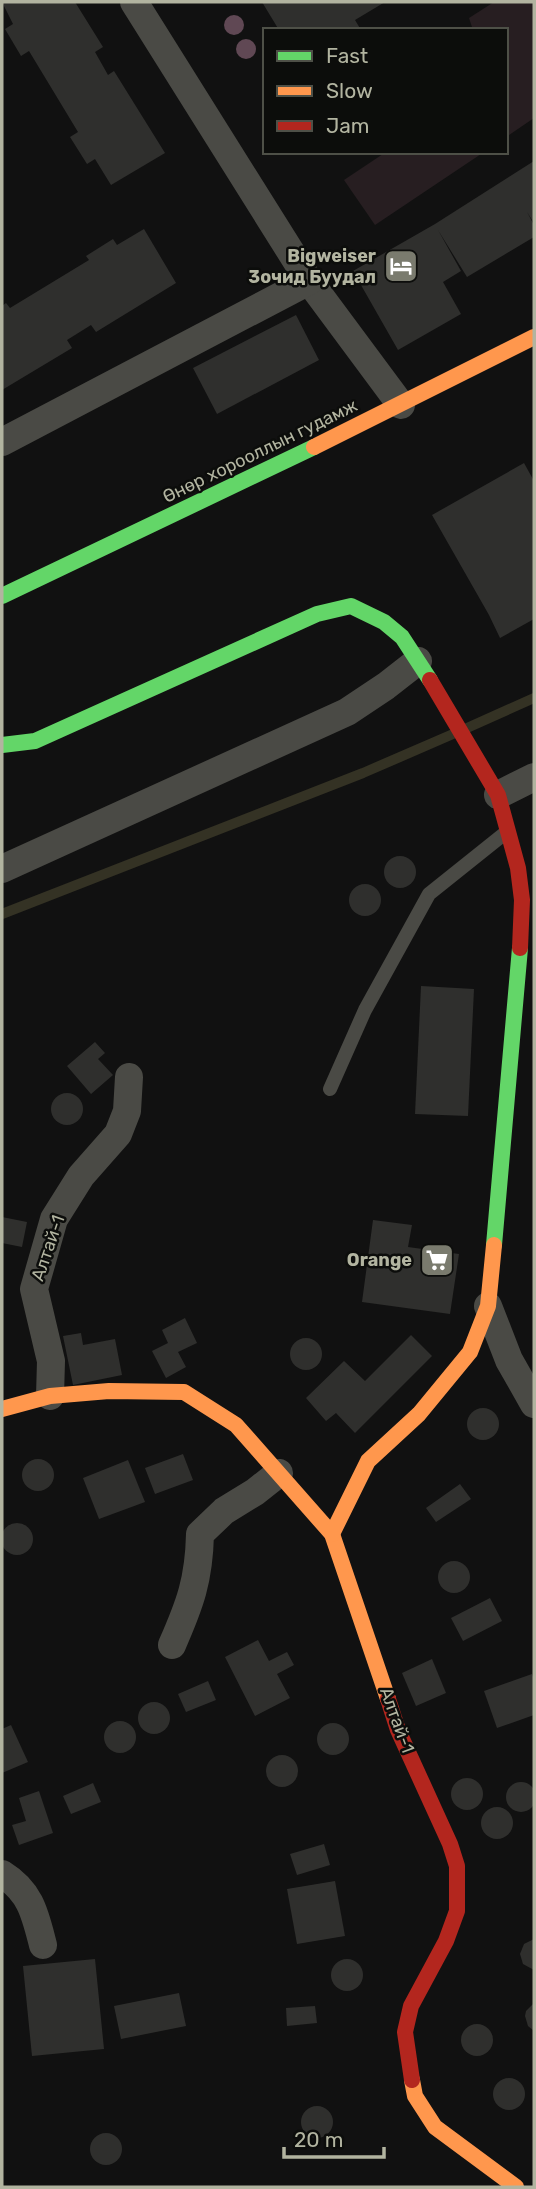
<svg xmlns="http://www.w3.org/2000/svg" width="536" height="2189" font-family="Rubik,sans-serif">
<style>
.green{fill:#271e21}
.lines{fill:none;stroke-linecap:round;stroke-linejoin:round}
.stream{stroke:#343224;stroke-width:10}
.building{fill:#2f2f2d}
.lane{stroke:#4a4a45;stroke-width:14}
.street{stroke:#4a4a45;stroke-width:28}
.fast{stroke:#63d668;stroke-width:16}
.slow{stroke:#ff974d;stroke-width:16}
.jam{stroke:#b3261e;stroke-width:16}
.tree{fill:#604854}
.labels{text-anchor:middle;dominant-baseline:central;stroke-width:5;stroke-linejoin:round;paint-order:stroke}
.poi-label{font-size:18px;font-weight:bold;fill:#b2b4a0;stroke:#0c0d0b;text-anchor:end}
.street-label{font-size:18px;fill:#b2b4a0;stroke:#0c0d0b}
</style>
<rect width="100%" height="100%" fill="#111"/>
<g class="green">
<polygon points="494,2 534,2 534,118 506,137 506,30 473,30 469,18"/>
<polygon points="386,152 484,152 375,225 344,180"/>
</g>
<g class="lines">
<g class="stream">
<polyline points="467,728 534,698"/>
<polyline points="2,914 363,773 453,734"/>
</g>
</g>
<g class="building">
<polygon points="2,2 75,2 103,47 95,52 108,75 114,71 165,153 111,185 95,159 87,164 70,137 78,132 29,51 21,56 5,29 13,24"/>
<polygon points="262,2 385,2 355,20 361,30 279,30"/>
<polygon points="534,161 534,223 527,212 534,225 534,237 467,277 438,230 461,271 443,282 461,314 398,350 353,271 435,224"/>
<polygon points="144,229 176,283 96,332 91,325 67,340 72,348 2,390 2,306 6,303 10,308 89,260 86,256 113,239 117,245"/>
<polygon points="296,315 319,360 217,414 193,368"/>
<polygon points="524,463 534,481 534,619 500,638 489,615 432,515"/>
<circle cx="400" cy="872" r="16"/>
<circle cx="365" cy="900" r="16"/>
<polygon points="421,986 474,989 468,1116 415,1114"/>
<polygon points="95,1042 105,1053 98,1059 113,1075 91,1094 67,1066"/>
<circle cx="67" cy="1109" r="16"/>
<polygon points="2,1217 27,1222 22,1247 2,1243"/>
<polygon points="373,1220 412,1225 408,1247 459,1254 450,1314 362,1302"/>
<polygon points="185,1318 197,1343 178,1352 186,1367 166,1378 152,1351 168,1343 162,1330"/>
<polygon points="81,1333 83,1345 115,1339 122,1375 73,1385 63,1336"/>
<polygon points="411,1335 432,1356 355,1433 336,1413 326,1421 306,1398 344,1361 365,1381"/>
<circle cx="306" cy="1354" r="16"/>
<circle cx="483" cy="1424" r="16"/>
<polygon points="183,1454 193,1480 155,1494 145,1468"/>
<circle cx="38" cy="1475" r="16"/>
<polygon points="128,1460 145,1502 99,1519 83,1478"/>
<polygon points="460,1484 471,1499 436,1522 426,1508"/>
<circle cx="17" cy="1539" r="16"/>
<circle cx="454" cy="1577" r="16"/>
<polygon points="490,1598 502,1621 463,1641 451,1618"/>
<polygon points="258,1640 269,1661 287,1652 294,1665 277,1674 290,1698 255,1716 225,1657"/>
<polygon points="432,1659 446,1693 416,1706 402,1673"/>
<polygon points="532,1674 534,1680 534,1715 497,1728 484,1691"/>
<polygon points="208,1681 216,1700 186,1712 178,1694"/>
<circle cx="154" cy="1718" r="16"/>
<circle cx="120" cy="1737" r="16"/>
<circle cx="333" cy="1739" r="16"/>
<polygon points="11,1725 28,1762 2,1773 2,1729"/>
<circle cx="282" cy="1771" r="16"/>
<circle cx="467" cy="1794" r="16"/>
<circle cx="521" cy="1797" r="15"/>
<polygon points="93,1783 101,1802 71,1814 63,1796"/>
<polygon points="39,1791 53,1833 19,1845 12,1825 26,1821 19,1798"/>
<circle cx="497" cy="1823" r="16"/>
<polygon points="324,1844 330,1865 297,1875 290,1854"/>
<polygon points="335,1881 345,1936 297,1944 287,1889"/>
<polygon points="534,1939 534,1970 523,1964 520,1954 524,1944"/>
<polygon points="95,1959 104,2049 32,2056 23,1966"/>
<circle cx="347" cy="1975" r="16"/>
<polygon points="179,1993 186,2026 121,2039 114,2006"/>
<polygon points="534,2003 534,2031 528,2026 525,2016 526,2011"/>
<polygon points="315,2006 317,2023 287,2026 286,2008"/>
<circle cx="477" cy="2040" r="16"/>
<circle cx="509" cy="2094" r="16"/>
<circle cx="317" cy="2122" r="16"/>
<circle cx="106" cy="2149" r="16"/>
</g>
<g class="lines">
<polyline class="lane" points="330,1089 365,1010 429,894 504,834"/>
<g class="street">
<polyline points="134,2 309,281 401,405"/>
<polyline points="2,442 309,281"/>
<polyline points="498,795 534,777"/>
<polyline points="2,869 347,712 386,686 418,661"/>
<polyline points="488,1306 509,1360 534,1404"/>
<polyline points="50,1396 51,1361 34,1289 54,1219 81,1176 118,1134 127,1111 129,1077"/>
<path d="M172,1645C190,1604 199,1580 200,1534L224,1511L255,1492L279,1473"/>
<path d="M2,1874C31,1892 35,1914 43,1945"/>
</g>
<g class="fast">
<polyline points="2,596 314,447"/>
<polyline points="2,745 35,741 317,614 351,606 384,622 402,637 430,680"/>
<polyline points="494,1245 520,948"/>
</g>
<g class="slow">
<polyline points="314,447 534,337"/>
<polyline points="2,1409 50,1396 109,1391 184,1392 236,1425 332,1534 388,1699"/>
<polyline points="332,1534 368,1461 419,1414 470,1352 488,1306 494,1245"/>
<polyline points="412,2080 415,2096 435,2127 516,2187"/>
</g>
<g class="jam">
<polyline points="430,680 498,795 518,868 522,900 520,948"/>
<polyline points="388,1699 398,1730 450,1844 457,1866 457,1911 446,1941 411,2006 405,2032 412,2080"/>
</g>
</g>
<g class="tree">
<circle cx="234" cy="25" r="10"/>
<circle cx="246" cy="49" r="10"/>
</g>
<defs>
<g id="hotel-square" transform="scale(1.75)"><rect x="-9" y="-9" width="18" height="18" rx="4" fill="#7a7b6e" stroke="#0c0d0b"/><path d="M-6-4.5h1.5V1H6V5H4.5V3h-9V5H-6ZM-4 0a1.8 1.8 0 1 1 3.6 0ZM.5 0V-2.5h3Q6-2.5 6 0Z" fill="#fff"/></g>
<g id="supermarket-square" transform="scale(1.75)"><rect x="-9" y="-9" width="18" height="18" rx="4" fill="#7a7b6e" stroke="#0c0d0b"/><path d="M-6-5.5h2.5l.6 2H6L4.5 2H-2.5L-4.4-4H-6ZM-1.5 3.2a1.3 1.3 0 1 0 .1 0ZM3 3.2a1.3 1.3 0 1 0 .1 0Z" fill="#fff"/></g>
</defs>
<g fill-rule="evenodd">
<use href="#hotel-square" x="401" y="266"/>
<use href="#supermarket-square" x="437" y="1260"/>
</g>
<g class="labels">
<g class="poi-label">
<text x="376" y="256">Bigweiser<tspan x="376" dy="21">3очид Буудал</tspan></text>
<text x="412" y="1260">Orange</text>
</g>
<g class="street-label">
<text transform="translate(260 451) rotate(-26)">Өнөр хорооллын гудамж</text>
<text transform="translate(48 1248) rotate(-71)">Алтай-1</text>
<text transform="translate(397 1720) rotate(70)">Алтай-1</text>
</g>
</g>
<rect width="536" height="2189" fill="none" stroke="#b2b4a0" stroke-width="7"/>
<rect x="263" y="28" width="245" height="126" fill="#0c0d0b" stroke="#4e5047" stroke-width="2"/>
<rect x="277" y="51" width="35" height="10" fill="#63d668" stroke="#4e5047" stroke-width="2"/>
<text x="326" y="63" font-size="21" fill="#b2b4a0">Fast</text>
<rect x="277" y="86" width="35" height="10" fill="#ff974d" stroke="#4e5047" stroke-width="2"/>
<text x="326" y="98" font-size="21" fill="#b2b4a0">Slow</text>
<rect x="277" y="121" width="35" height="10" fill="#b3261e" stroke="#4e5047" stroke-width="2"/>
<text x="326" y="133" font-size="21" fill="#b2b4a0">Jam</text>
<path d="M284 2147v10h100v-10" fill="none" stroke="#b2b4a0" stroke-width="3.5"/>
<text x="294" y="2147" font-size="21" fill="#b2b4a0" stroke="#0c0d0b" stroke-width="5" paint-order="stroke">20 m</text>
</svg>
